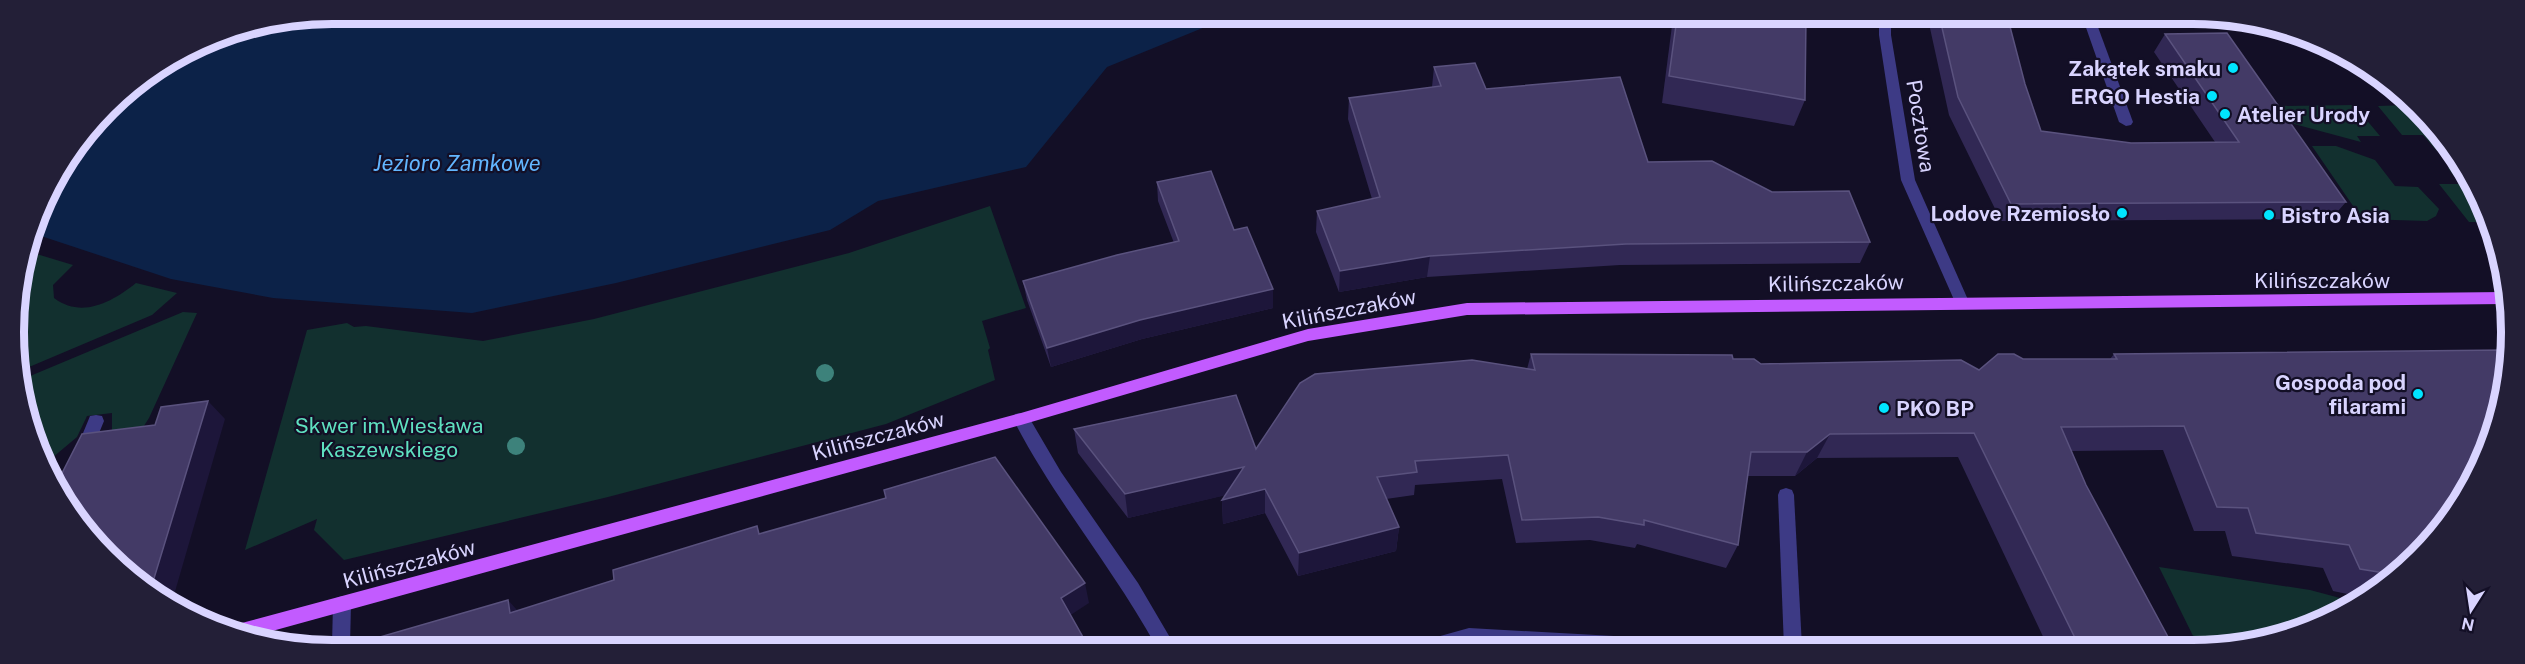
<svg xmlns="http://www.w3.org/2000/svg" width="2525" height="664" font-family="'Public Sans',sans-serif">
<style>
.green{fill:#12302f}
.water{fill:#0c2248}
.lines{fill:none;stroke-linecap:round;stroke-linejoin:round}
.service{fill:#3d3a85;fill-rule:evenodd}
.minor{fill:#3d3a85;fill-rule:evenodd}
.primary{fill:#c25bff;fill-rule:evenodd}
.tree{fill:#3d827b}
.wall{fill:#312854}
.shaded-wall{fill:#1d163a}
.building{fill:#433a66;stroke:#5a527e;stroke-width:1.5}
.poi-dot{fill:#00e5ff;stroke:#130f26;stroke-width:2}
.labels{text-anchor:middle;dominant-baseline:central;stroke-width:4.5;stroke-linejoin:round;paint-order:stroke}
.poi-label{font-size:21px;font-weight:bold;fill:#d9d4ff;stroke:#130f26;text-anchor:end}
.street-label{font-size:21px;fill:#d9d4ff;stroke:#130f26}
.park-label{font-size:21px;fill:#5fe0c0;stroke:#130f26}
.water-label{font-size:22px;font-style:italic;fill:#62b6ff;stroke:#130f26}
.rim{fill:none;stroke:#d9d4ff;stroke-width:8}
</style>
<rect width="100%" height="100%" fill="#130f26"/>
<g class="green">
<polygon points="2354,105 2380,136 2357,136 2361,142 2294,124 2278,106"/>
<polygon points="2408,105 2453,150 2437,151 2423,135 2402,135 2378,106"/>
<polygon points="2312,146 2336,146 2375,160 2395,186 2418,187 2439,209 2436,216 2427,221 2362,219"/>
<polygon points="2448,168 2463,168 2485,222 2469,222 2439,184 2460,184"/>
<polygon points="990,206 1026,308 982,321 990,348 988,350 995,380 886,424 608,497 344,560 314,530 317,519 245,550 307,330 347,323 354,327 366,326 483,341 594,319 849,253"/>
<path d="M30,252L73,265L53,285L54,298C82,319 112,302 136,283L177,293L152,315L22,370L14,311Z"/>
<polygon points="183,312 197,313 149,418 138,435 112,430 112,413 87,416 77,437 46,463 30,434 23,379"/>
<polygon points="2159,567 2310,590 2355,602 2315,626 2234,648 2199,648"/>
</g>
<polygon class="water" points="332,14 1232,16 1107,67 1026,167 878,201 830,230 616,283 472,313 273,298 171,279 35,234 47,191 122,93 210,38"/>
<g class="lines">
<g class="service">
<polygon points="2083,19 2095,19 2133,122 2131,125 2126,126 2119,122"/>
<path d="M1021,413L1027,414L1061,472L1138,583L1175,646H1156C1113,568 1054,499 1013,419L1015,414Z"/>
<polygon points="96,415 102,416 104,421 90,455 84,457 78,455 76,450 88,421 90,416"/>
<polygon points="1786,488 1792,490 1794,495 1802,647 1784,647 1778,495 1780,490"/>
<polygon points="342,596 348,598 351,604 350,645 332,645 333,604 336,598"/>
<polygon points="1469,628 1668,639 1674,641 1677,647 1514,647 1469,644 1460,646 1423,646 1426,640"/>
</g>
<polygon class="minor" points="1879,18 1891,18 1891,35 1915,180 1969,302 1967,306 1957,306 1955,302 1901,180 1879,35"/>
<polygon class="primary" points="2505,292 2505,304 1467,315 1308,341 1021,425 250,637 230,629 238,624 1021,413 1308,329 1467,303"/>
</g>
<g class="tree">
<circle cx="825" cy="373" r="9"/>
<circle cx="516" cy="446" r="9"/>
</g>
<g class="wall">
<polygon points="1673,18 1806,18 1805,100 1794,126 1662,103"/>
<polygon points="1928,19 2008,19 2025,84 2041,131 2131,143 2215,142 2154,52 2165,34 2346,202 2331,219 2001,221 1949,115"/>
<polygon points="1434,67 1648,162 1870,242 1860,263 1620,265 1427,277 1339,292 1316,232 1317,211 1372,199 1348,119 1349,98 1432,87"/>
<polygon points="1157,182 1234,230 1273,289 1273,308 1142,339 1051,367 1027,300 1023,281 1174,243 1158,201"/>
<polygon points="1531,354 1733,359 1761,364 1979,370 2023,359 2110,359 2114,354 2403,571 2362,597 2333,591 2323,568 2232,556 2225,531 2194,531 2163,450 2071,451 2086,485 2174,648 2048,647 1958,457 1817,458 1795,476 1748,476 1738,545 1726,568 1637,544 1635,548 1590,540 1516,543 1502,479 1415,485 1414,495 1386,499 1399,527 1396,551 1298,576 1265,513 1223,524 1222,500 1225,495 1128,518 1078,453 1074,429 1256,449 1527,369"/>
</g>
<g class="shaded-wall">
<polygon points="1430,256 1427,277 1339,292 1340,271"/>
<polygon points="1273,289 1273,308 1142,339 1051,367 1047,348 1140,320"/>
<polygon points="208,401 225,419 172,602 169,603 168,604 148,586"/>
<polygon points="1830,434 1817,458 1795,476 1807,452"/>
<polygon points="1244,467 1244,491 1128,518 1125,494"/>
<polygon points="1265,489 1265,513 1223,524 1222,500"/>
<polygon points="1399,527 1396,551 1298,576 1299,553"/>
<polygon points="1085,583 1089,603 1066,618 1061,598"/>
<polygon points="508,600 525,619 510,613"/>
</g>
<g class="building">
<polygon points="1677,18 1806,18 1805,100 1669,76"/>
<polygon points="1940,19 2008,19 2025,84 2041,131 2131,143 2239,142 2165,34 2227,33 2346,202 2011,204 1958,97"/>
<polygon points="1475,63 1486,89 1620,77 1648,162 1712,161 1772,192 1849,191 1870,242 1626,244 1430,256 1340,271 1317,211 1380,197 1349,98 1441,86 1434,67"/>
<polygon points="1211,171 1234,230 1247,227 1273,289 1140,320 1047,348 1023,281 1117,255 1179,241 1157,182"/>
<polygon points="2505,350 2505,394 2469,491 2403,571 2397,575 2360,569 2349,545 2256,533 2248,508 2217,507 2184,426 2061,427 2086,485 2174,648 2080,648 1974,433 1830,434 1807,452 1751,452 1738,545 1644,520 1644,525 1598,517 1522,520 1508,455 1415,461 1417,472 1377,477 1399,527 1299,553 1265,489 1222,500 1244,467 1125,494 1074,429 1236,395 1256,449 1300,383 1315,374 1472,360 1535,370 1531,354 1732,355 1733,359 1754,359 1761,364 1961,360 1979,370 1998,354 2014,354 2023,359 2117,359 2114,354"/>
<polygon points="208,401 152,585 148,586 80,526 57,483 82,434 155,425 161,407"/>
<polygon points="995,457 1085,583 1061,598 1088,646 359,645 359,643 508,600 510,613 614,580 613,570 757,526 759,534 886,498 884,490"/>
<polygon points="1510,639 1514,647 1490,647"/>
</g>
<g class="poi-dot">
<circle cx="2233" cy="68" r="6"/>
<circle cx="2212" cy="96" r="6"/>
<circle cx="2225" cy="114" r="6"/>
<circle cx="2122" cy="213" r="6"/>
<circle cx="2269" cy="215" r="6"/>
<circle cx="2418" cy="394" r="6"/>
<circle cx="1884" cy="408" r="6"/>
</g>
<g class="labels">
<g class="poi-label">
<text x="2221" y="68">Zakątek smaku</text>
<text x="2200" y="96">ERGO Hestia</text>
<text x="2237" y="114" text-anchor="start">Atelier Urody</text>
<text x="2110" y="213">Lodove Rzemiosło</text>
<text x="2281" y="215" text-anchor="start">Bistro Asia</text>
<text x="2406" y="382">Gospoda pod<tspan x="2406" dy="24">filarami</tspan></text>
<text x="1896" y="408" text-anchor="start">PKO BP</text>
</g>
<g class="street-label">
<text transform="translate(1921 126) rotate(81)">Pocztowa</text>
<text x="2322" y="280">Kilińszczaków</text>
<text transform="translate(1836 283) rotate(-1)">Kilińszczaków</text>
<text transform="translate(1349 309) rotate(-11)">Kilińszczaków</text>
<text transform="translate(878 436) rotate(-15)">Kilińszczaków</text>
<text transform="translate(409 564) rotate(-15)">Kilińszczaków</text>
</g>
<g class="park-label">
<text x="389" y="425">Skwer im.Wiesława<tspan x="389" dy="24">Kaszewskiego</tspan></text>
</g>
<g class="water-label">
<text x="457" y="163">Jezioro Zamkowe</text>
</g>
</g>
<path d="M0 0H2525V664H0ZM332 24H2193A308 308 0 0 1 2501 332V332A308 308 0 0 1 2193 640H332A308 308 0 0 1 24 332V332A308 308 0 0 1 332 24Z" fill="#231f37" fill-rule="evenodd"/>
<path class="rim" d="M332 24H2193A308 308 0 0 1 2501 332V332A308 308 0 0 1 2193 640H332A308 308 0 0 1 24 332V332A308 308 0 0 1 332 24Z"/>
<g transform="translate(2471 610) rotate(192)" stroke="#130f26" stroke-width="4.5" paint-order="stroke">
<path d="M0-4.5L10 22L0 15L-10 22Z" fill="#d9d4ff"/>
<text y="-9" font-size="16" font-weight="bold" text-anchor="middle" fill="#d9d4ff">N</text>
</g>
</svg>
